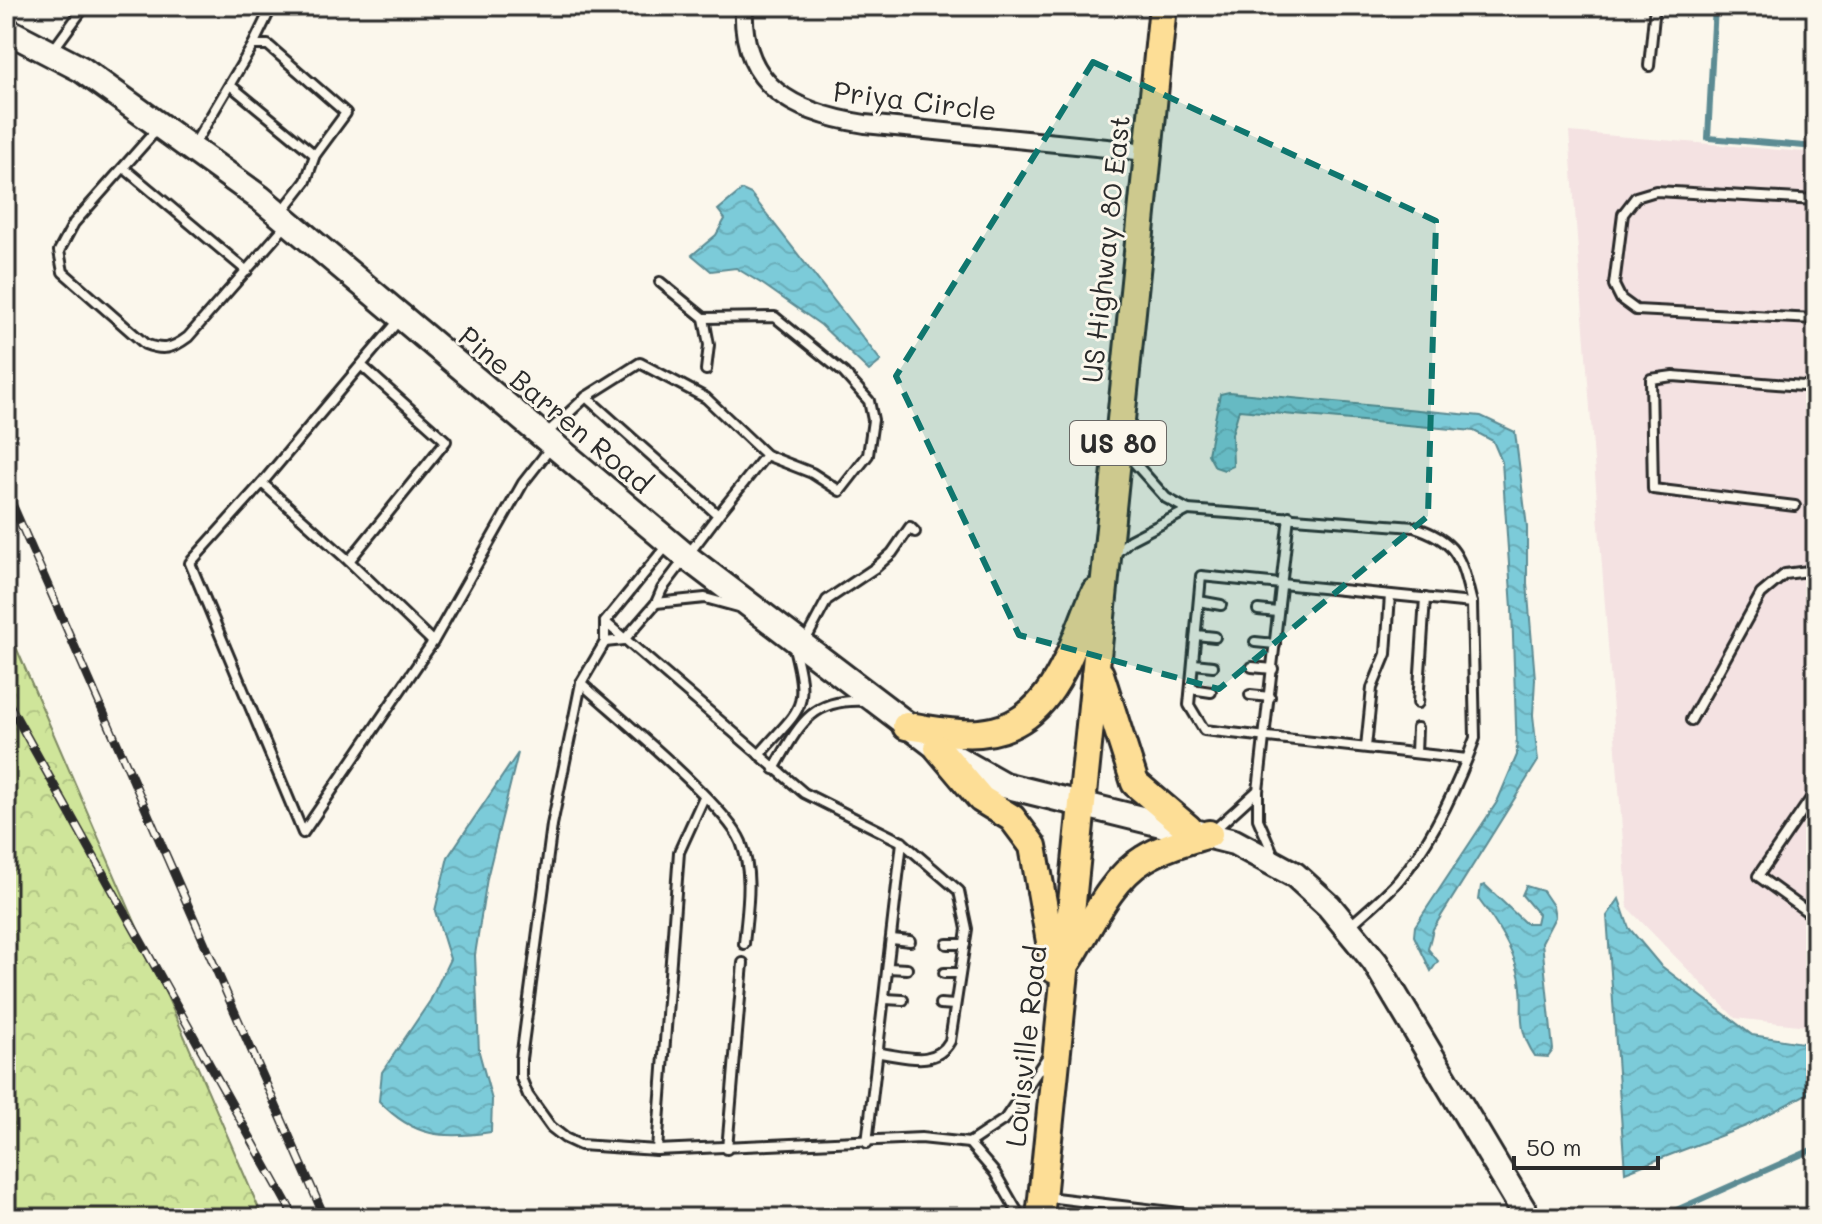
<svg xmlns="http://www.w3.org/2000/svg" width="1822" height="1224" font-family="Mali,sans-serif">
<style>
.built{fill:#f4e2e2}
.forest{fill:url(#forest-crowns);stroke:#7d8862;stroke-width:2}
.water{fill:url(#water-waves);stroke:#5c8b93;stroke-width:2}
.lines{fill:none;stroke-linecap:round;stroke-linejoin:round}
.stream{stroke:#5c8b93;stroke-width:6}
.lane-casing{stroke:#2b2b2b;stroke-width:14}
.street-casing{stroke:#2b2b2b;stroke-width:22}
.secondary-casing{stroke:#2b2b2b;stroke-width:30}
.primary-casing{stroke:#2b2b2b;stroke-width:32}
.lane{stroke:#fbf7ec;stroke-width:8}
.street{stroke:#fbf7ec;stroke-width:16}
.secondary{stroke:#fbf7ec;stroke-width:24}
.primary{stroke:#fdde96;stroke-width:26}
.rail-casing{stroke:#2b2b2b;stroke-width:9}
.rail{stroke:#fbf7ec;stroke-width:6;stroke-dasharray:18;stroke-linecap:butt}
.marked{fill:#0f766e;fill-opacity:0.2;stroke:#0f766e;stroke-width:6;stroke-dasharray:16 10;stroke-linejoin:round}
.labels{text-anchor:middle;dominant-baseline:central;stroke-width:6;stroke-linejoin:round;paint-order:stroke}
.shield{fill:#fbf7ec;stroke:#696865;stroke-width:2}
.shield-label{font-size:26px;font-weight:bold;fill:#2b2b2b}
.street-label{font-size:28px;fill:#2b2b2b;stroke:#fbf7ec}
</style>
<defs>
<pattern id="forest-crowns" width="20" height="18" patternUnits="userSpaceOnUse" patternTransform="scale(2)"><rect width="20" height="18" fill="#cfe59a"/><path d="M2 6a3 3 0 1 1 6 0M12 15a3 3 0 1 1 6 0" fill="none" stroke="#b2c585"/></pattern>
<pattern id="water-waves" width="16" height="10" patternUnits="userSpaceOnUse" patternTransform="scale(2)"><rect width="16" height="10" fill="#7ccbd9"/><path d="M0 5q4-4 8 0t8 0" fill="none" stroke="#6baeba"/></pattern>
</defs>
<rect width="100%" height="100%" fill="#fbf7ec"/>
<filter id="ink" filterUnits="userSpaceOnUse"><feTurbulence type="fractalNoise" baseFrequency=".0125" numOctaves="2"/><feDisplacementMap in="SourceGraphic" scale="16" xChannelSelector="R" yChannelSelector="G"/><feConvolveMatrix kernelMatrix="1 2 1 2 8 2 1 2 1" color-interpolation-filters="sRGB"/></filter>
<g filter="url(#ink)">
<polygon class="built" points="1569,132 1816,153 1816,1027 1735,1018 1628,908"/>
<polygon class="forest" points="6,624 263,1218 6,1218"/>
<g class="water">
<polygon points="742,190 751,194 881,361 869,371 821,325 764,285 736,268 711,271 692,255 716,235 725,219 718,210"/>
<polygon points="1229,392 1481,416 1515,432 1527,527 1527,583 1535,679 1533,715 1538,761 1433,929 1428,949 1438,961 1431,971 1414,936 1415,926 1497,802 1517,755 1512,608 1502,462 1493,441 1474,431 1239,410 1232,434 1233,466 1224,470 1215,467 1208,454 1220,394"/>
<path d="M518,753L487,878L475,955L479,1052L492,1100L491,1132C444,1139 414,1138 379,1101L382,1072L430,1001L450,959L435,911L448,857Z"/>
<path d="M1485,885L1525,923H1536L1538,914L1522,895L1526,886L1543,891L1553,906L1555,917L1542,942L1553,1050L1548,1057L1535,1056C1512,1022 1528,1006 1518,971C1511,945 1495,921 1479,900L1481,886Z"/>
<polygon points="1619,899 1629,928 1660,965 1752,1035 1816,1045 1816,1089 1746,1126 1625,1172 1607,916"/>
</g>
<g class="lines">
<g class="stream">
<polyline points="1715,6 1708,138 1816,147"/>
<polyline points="1663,1216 1816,1148"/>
</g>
<g class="lane-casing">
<g id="lane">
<polyline points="253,45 272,6"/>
<polyline points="53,50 85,6"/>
<polyline points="1649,66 1655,6"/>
<polyline points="230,85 315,155"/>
<path d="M159,127L74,223L59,251L63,272L145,344C163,351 172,349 188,337L288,223"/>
<polyline points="192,148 253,45 268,45 346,113 315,155 306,181 281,213"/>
<polyline points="124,168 247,271"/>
<polyline points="1816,200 1656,191 1636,197 1623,214 1614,285 1621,299 1636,310 1816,319"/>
<polyline points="660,282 704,318 775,317 844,373 869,401 873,420 868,455 840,491 812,473 766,455"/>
<polyline points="704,318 709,345 706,370"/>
<polyline points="361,365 262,483 349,561 446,441 361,365 401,318"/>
<polyline points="586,397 640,363 706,398 766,455 718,515"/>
<polyline points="546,434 586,397 718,515 662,589 656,603 624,640 605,642"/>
<path d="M1124,451L1166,498L1188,510L1414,527C1459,541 1461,560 1472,603"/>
<polyline points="262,483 190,563 303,833 433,642 523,483 552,446"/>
<polyline points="1795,506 1653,489 1651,379 1673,376 1816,387"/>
<polyline points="669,543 605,622 605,642 581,683 552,825 521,1059 521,1078 528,1095 551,1127 565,1138 580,1145 657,1150 921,1138 969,1143 1005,1119 1048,1056"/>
<polyline points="1114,555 1130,540 1188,510"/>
<polyline points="349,561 433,642"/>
<polyline points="1199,601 1221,605"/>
<polyline points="656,603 705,598 738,607"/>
<polyline points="1258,610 1277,612"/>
<path d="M605,622L804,793L902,842L959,891L967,929L950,1041C935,1068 905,1056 879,1053"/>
<polyline points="1196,635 1215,637"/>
<polyline points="1255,642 1275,644"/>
<polyline points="804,643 827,600 875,568 892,553 910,527 915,532"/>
<polyline points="1194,664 1213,666"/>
<polyline points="1252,667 1273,669"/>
<path d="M581,683C616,715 726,805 741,842C754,875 747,910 744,944"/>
<polyline points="1191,689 1211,692"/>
<polyline points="1250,695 1270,697"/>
<polyline points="1418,703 1425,598"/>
<polyline points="1691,720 1761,594 1785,574 1816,570"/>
<polyline points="1366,747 1372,688 1386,654 1390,595"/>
<polyline points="1416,753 1417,728"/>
<path d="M759,755C799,708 811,712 794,648"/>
<path d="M774,769C798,728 809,698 864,701"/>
<polyline points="1816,791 1758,876 1816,918"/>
<polyline points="1211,833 1257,791"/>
<polyline points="1275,858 1258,819 1258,791 1289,516"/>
<path d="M1349,927C1365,912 1384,897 1399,880C1433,840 1457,787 1475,738L1472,603L1201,576L1189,705L1204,730L1467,759"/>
<polyline points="892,939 910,941"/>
<polyline points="947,944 965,944"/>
<polyline points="888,968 907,969"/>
<polyline points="944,973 960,973"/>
<polyline points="885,999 903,1000"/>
<polyline points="940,1004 955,1005"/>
<polyline points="867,1143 902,842"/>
<polyline points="969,1143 995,1173 1021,1218"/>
<polyline points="727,1149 743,963"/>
<polyline points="657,1150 679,852 704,797"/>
<polyline points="1047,1197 1221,1218"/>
</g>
</g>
<g class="street-casing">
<path id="street" d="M744,6C740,87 795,113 865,124L1147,152"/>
</g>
<g class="secondary-casing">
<polyline id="secondary" points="6,30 81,69 260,198 688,558 938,748 1004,785 1234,842 1295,875 1329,906 1375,962 1528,1218"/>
</g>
<g class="primary-casing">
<g id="primary">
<polyline points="1100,674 1135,783 1188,828"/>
<path d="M906,726C930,729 956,735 980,733C1054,727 1070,649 1095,592"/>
<polyline points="938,748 981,799 1012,818 1033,846 1055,970"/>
<path d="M1069,960C1090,927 1109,880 1144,859C1163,847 1187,841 1209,834"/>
<polyline points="1040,1218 1163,6"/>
</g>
</g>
<use href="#lane" class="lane"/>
<use href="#street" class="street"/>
<use href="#secondary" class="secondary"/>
<use href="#primary" class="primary"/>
<g class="rail-casing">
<g id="rail">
<polyline points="6,490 325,1218"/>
<polyline points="6,699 295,1218"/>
</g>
</g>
<use href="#rail" class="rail"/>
</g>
</g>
<path class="marked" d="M1093,62L1436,221L1428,516L1219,689L1019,635L896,376Z"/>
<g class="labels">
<rect class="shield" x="1070" y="421" width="96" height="44" rx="6"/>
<g class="shield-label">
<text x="1118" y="443">US 80</text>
</g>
<g class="street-label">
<text transform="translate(915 100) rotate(7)">Priya Circle</text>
<text transform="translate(1105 249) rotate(-84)">US Highway 80 East</text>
<text transform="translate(556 409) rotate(40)">Pine Barren Road</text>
<text transform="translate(1025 1046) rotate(-84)">Louisville Road</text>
</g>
</g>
<rect width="1822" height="1224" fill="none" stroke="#fbf7ec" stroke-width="32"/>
<rect x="16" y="16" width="1790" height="1192" fill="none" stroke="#2b2b2b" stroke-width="3" filter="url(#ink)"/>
<path d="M1514 1156v12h144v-12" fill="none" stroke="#2b2b2b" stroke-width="4"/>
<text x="1526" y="1156" font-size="24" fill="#2b2b2b" stroke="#fbf7ec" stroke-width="6" paint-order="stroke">50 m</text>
</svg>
